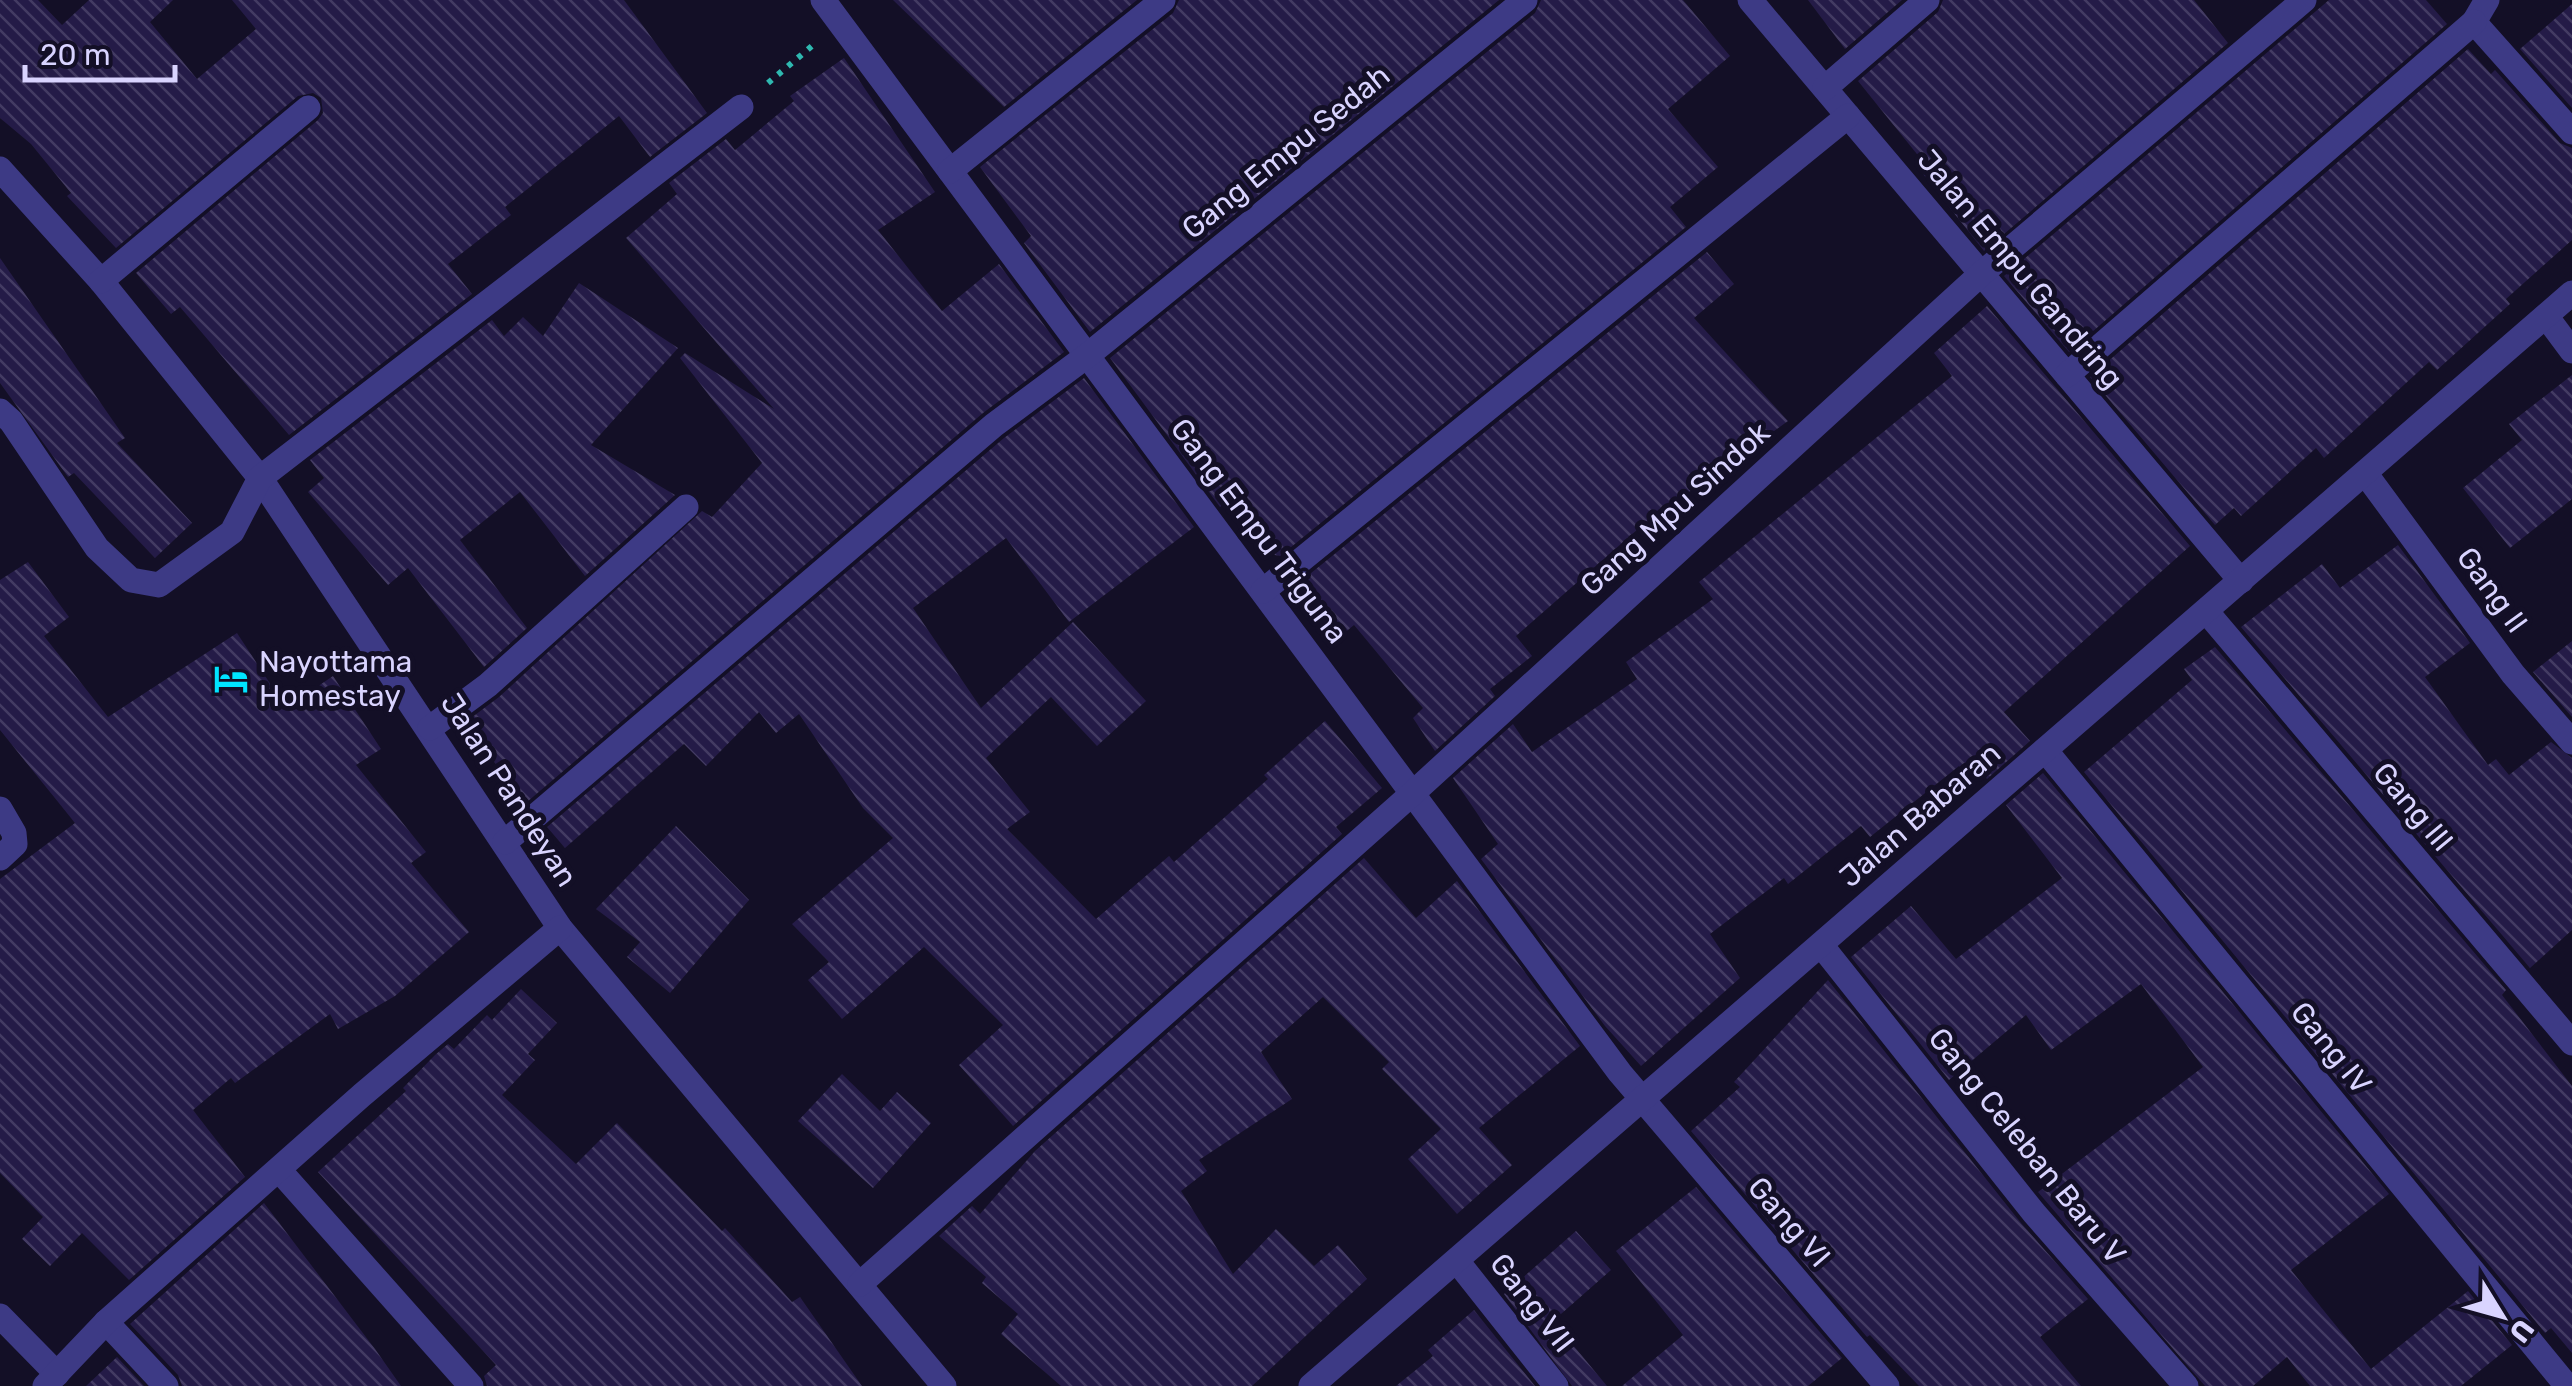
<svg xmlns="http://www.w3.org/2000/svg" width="2572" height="1386" font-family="Rubik,sans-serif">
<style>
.building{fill:url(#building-back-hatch)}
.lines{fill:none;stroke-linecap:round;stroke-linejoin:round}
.path{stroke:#2fb8b0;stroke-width:6;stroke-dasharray:5 8;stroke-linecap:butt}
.minor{stroke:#3d3a85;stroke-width:25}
.labels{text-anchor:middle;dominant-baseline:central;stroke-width:10;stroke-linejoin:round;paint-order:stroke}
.street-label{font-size:30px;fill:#d9d4ff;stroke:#130f26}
.poi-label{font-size:30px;fill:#d9d4ff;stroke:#130f26;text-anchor:start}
</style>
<defs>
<pattern id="building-back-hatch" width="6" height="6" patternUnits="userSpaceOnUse" patternTransform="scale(2.5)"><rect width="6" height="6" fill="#241b47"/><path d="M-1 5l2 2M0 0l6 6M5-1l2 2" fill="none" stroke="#433b63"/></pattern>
</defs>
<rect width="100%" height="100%" fill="#130f26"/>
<g class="building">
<polygon points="0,0 38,0 62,25 89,0 173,0 150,22 197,79 256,29 232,0 624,0 707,113 650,157 619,116 505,207 511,215 448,264 472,294 289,435 180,307 171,314 136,273 318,120 323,113 321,98 313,93 298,96 116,248 67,196 71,193 31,144 0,118"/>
<polygon points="893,0 1137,0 1004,107"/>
<polygon points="1179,0 1499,0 1090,332 1024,243 1031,236 980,167 1173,13"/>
<polygon points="1541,0 1683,0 1730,56 1668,109 1718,167 1670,207 1686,227 1280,556 1275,555 1231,499 1220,507 1110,358 1535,13"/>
<polygon points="1808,0 1902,0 1845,49"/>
<polygon points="1943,0 2194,0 2228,43 1984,251 1923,174 1929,169 1858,81 1938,12"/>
<polygon points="2329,0 2426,0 2447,24 2069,352 2004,276"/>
<polygon points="2572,4 2572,108 2520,49"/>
<polygon points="2468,49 2491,74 2495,70 2560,143 2572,148 2572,240 2506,299 2510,304 2437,370 2429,362 2324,458 2316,448 2241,516 2234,508 2215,525 2090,377"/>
<polygon points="844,58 935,192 878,230 942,311 999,264 1064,352 983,413 527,802 463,724 499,697 702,511 712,517 762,463 680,358 685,353 774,409 626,238 677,194 669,183 726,139 735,150 794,101 790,96"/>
<polygon points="1707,252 1734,284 1694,318 1788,421 1671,505 1675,510 1643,535 1638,529 1516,636 1532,656 1490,689 1495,696 1435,751 1413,718 1423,708 1354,625 1343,634 1300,582"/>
<polygon points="0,258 125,438 117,443 192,523 155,558 74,473 68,477 0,383"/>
<polygon points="579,283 678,348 591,445 675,495 585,576 520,492 460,540 527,628 484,667 408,568 388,585 308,492 324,478 310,460 492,320 504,336 523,317 543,336"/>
<polygon points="1987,306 2190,546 2004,712 2030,741 1987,779 1978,768 1968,776 1959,766 1870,837 1861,826 1788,884 1784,878 1710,934 1740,978 1641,1066 1605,1026 1481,859 1498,844 1453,778 1513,724 1532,752 1637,679 1626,662 1713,599 1699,582 1952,376 1934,353"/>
<polygon points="2572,375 2572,499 2510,548 2463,488 2522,440 2509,424"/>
<polygon points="1084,378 1194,527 1069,622 1006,538 913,608 981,708 1073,622 1146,701 1097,746 1051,697 986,758 1030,812 1007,829 1096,919 1169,856 1174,862 1268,779 1264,775 1325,721 1382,788 1336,827 1342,834 1013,1126 959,1065 1003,1025 924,947 842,1019 808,980 829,962 792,924 893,838 863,808 799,714 776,733 759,712 706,766 684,744 565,848 547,827 1004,438"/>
<polygon points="2398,545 2470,643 2425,677 2488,765 2496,759 2509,775 2551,742 2572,758 2572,930 2530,968 2241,627 2322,564 2340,588"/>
<polygon points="28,562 69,617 44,636 108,717 237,633 286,708 333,676 381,749 356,765 426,852 411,863 469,932 395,996 338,1029 330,1014 235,1083 231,1078 193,1110 245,1177 129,1280 82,1233 50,1266 22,1239 43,1217 0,1173 0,879 75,823 0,730 0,580"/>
<polygon points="2572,641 2572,717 2533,672"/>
<polygon points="2215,647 2506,990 2502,995 2572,1086 2572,1353 2551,1328 2545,1333 2084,772 2192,680 2184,669"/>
<polygon points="2043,773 2389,1194 2291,1270 2371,1369 2468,1291 2512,1345 2461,1386 2310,1386 2287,1357 2253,1386 2205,1386 2038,1192 2203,1067 2141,984 2051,1050 2026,1015 1949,1080 1851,957 1911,906 1956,959 2062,878 2006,805"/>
<polygon points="676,826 749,900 670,993 627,957 640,942 596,909"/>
<polygon points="1364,858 1416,918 1457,881 1580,1046 1479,1128 1512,1165 1457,1214 1408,1159 1441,1129 1382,1069 1389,1062 1323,997 1261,1052 1292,1099 1199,1160 1207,1171 1181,1191 1233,1274 1276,1229 1314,1266 1338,1245 1367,1279 1252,1386 1061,1386 1001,1334 1018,1314 982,1283 986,1277 939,1236 972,1206 980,1214 1035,1151"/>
<polygon points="1828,980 2021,1223 2088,1299 2040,1337 2081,1386 1919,1386 1870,1335 1867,1337 1691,1131 1740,1087 1734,1082"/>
<polygon points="521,989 557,1023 528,1054 535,1060 502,1095 576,1164 617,1123 722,1231 725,1228 792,1302 800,1297 862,1386 487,1386 484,1376 496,1365 318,1172 406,1091 403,1088 435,1055 448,1044 454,1049 487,1015 492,1020"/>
<polygon points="842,1074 880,1111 897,1092 931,1123 873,1188 798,1121"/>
<polygon points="1696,1187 1842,1358 1808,1386 1622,1386 1683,1335 1616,1251"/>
<polygon points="264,1203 375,1349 401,1386 182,1386 178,1375 130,1324"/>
<polygon points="1576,1231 1611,1270 1553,1321 1607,1386 1572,1386 1504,1294"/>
<polygon points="1474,1310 1535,1386 1396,1386 1433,1356 1428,1350"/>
<polygon points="117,1357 144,1386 86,1386"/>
</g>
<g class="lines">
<polyline class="path" points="768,83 812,46"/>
<g class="minor">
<polyline points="823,0 1620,1073 1887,1386"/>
<polyline points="1750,0 2241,581"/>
<polyline points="2487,0 2474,22 2572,132"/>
<polyline points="1825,88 1927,0"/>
<polyline points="0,169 101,281 260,478 560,928 944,1386"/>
<polyline points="950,171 1163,0"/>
<polyline points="101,281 308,108"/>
<polyline points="2546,316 2572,351"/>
<polyline points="2067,375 2474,22"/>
<polyline points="0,411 11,421 97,548 131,580 159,585 232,532 260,478 741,107"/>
<polyline points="2365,473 2513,674 2572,742"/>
<polyline points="1263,591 1848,116"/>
<polyline points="2206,611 2572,1043"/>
<polyline points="430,728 488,685 686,507"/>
<polyline points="2045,750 2567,1386"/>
<polyline points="0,809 14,833 15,844 0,858"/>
<polyline points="505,842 994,425 1088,355 1525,0"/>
<polyline points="1821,945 2034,1213 2186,1386"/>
<polyline points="279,1170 471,1386"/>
<polyline points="1457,1261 1556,1386"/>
<polyline points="860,1284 1413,793 1981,274 2304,0"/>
<polyline points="0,1316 57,1374"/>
<polyline points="106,1322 166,1386"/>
<polyline points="45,1386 106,1322 362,1095 560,928"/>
<polyline points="1311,1386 2572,293"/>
</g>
</g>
<defs>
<g id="hotel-bare" transform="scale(2.7)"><path d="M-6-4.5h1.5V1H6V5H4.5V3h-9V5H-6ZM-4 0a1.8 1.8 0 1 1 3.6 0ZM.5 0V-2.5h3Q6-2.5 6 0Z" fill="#00e5ff" stroke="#130f26" stroke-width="2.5" paint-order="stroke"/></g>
</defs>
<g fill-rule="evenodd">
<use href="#hotel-bare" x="231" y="679"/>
</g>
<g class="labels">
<g class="street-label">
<text transform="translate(1286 152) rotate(-39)">Gang Empu Sedah</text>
<text transform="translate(2020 269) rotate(50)">Jalan Empu Gandring</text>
<text transform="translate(1675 509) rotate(-42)">Gang Mpu Sindok</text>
<text transform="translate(1259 531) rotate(53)">Gang Empu Triguna</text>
<text transform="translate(2492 590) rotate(54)">Gang II</text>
<text transform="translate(509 790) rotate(57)">Jalan Pandeyan</text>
<text transform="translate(2413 807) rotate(50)">Gang III</text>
<text transform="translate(1920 815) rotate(-41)">Jalan Babaran</text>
<text transform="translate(2331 1048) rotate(51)">Gang IV</text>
<text transform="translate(2027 1146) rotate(51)">Gang Celeban Baru V</text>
<text transform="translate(1789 1222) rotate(49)">Gang VI</text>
<text transform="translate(1532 1303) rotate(52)">Gang VII</text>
</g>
<g class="poi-label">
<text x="259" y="662">Nayottama<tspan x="259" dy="34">Homestay</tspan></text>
</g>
</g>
<g transform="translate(2502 1316) rotate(127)" stroke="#130f26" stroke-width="8" paint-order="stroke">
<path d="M0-8L18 38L0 25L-18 38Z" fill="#d9d4ff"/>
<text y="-15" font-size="28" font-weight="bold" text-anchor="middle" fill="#d9d4ff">U</text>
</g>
<path d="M25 65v15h150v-15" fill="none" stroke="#d9d4ff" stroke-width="5"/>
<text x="40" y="65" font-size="30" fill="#d9d4ff" stroke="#130f26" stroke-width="8" paint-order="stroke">20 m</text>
</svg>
